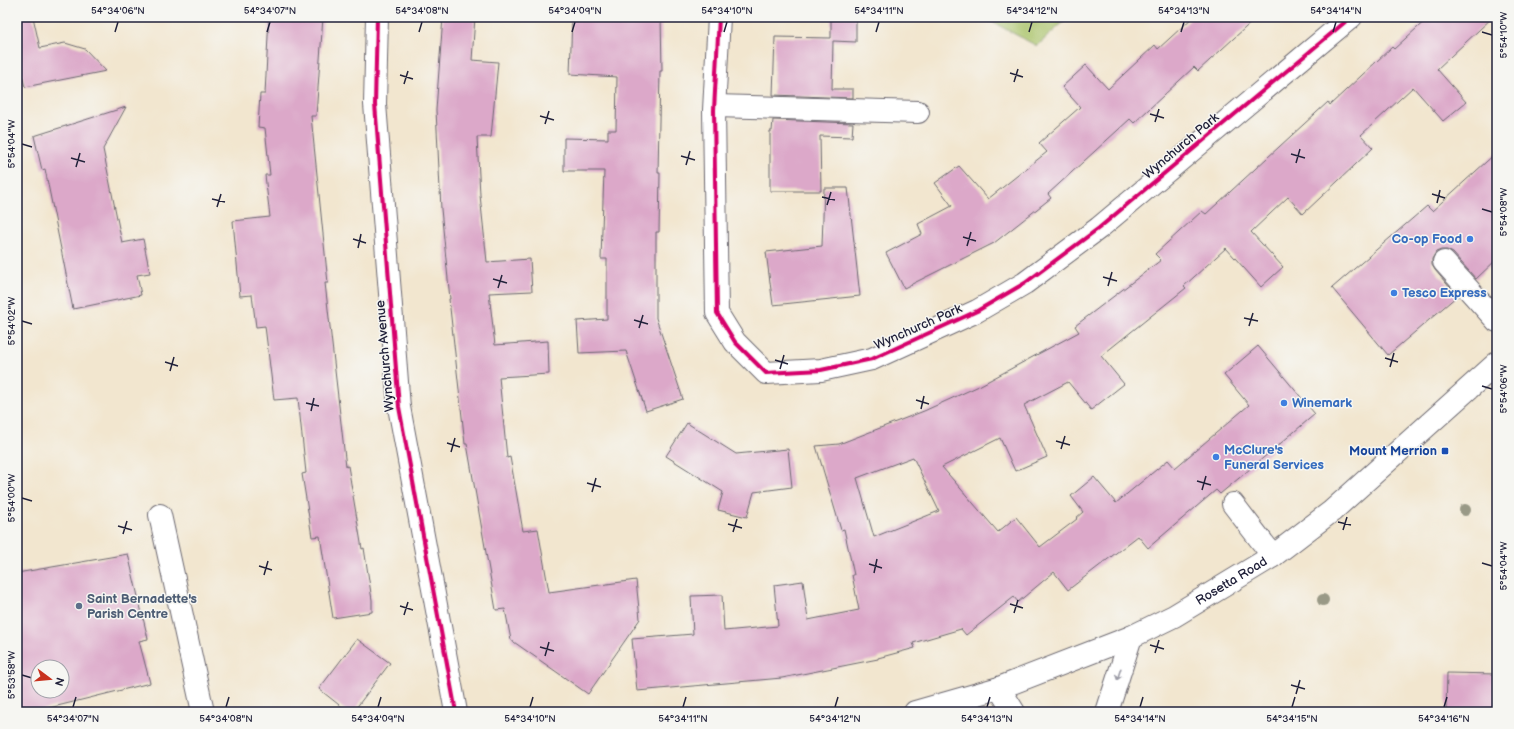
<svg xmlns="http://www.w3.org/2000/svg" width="1514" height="729" font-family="'Balsamiq Sans',sans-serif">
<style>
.green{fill:#a9c267;stroke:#667251}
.building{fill:#dca8c9;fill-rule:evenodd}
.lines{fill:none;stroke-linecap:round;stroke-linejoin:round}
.minor-casing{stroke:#6b676f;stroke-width:24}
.minor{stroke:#fff;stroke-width:22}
.cycleway-casing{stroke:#f6f6f2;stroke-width:6}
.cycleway{stroke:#d6006c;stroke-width:4}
.tree{fill:#999986}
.oneway{stroke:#9c9ca7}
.ticks{fill:none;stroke:#22223b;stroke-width:1.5}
.shop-dot{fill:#3f7fe0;stroke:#f6f6f2;stroke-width:1.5}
.transit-dot{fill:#1a4fb4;stroke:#f6f6f2;stroke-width:1.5}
.service-dot{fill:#5c6f8a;stroke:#f6f6f2;stroke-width:1.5}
.labels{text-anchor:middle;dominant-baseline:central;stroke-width:3;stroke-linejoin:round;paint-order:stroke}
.street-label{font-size:13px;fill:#22223b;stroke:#f6f6f2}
.shop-label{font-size:13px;font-weight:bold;fill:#366cbe;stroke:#f6f6f2;text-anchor:start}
.transit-label{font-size:13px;font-weight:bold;fill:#164399;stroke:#f6f6f2;text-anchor:end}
.service-label{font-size:13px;font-weight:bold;fill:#4e5e75;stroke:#f6f6f2;text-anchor:start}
.neatline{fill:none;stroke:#22223b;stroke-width:1.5}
.ticks-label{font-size:10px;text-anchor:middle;fill:#22223b}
</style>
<rect width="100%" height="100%" fill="#f6f6f2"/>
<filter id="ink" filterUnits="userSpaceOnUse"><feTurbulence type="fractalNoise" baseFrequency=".025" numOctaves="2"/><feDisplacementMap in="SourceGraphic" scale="8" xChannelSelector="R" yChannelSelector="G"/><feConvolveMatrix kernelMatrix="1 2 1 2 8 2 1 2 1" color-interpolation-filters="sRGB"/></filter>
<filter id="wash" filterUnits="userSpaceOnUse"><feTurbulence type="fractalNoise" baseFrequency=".012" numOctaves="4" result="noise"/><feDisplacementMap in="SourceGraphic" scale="16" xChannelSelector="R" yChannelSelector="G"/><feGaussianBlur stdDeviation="0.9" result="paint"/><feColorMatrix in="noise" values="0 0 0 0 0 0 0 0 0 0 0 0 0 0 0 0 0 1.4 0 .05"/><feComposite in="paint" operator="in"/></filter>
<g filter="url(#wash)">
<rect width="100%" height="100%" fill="#f2e6cf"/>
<polygon class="green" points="983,17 1069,17 1037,46"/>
<g id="blocks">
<g class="building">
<polygon points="17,17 33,17 40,48 65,43 85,49 106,71 25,87 17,54"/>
<polygon points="269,17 323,17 316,116 311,116 328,283 325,283 346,467 348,466 362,549 364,548 372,600 372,612 333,618 320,536 312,537 307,505 302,474 306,473 298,398 274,400 265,326 256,327 252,295 240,296 233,221 270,217 265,175 270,175 265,128 258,127 260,94 265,94"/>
<polygon points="443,17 475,17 472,60 498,62 491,137 477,137 480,195 487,262 530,259 532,291 489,293 495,345 548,341 549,374 499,377 507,458 510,457 523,531 538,529 549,592 636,580 640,619 588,694 511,640 505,609 496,610 467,444 465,444 449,299 450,299 441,209 436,110"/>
<polygon points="572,17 661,17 662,71 660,71 658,173 660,173 659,232 656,232 656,318 683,399 646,411 626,351 579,353 577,321 607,319 607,259 601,259 604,171 564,171 564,138 608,139 608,130 616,130 617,77 570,74"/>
<polygon points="831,17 856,17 856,42 833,41 832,89 853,89 853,98 773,95 775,37 831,38"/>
<polygon points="1193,17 1257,17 1198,71 1194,67 1134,123 1130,119 1048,194 1051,198 994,243 904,288 886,253 922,234 918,224 952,206 935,183 959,166 988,199 1047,152 1039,143 1080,107 1062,87 1086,65 1108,89 1155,45 1158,49"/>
<path d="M1429,17H1493L1437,69L1466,102L1443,121L1413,87L1361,135L1373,148L1303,214L1288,197L1251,232L1283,267L1261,287L1226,248L1184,286L1186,288L1101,356L1124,384L1091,410L1068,382L1024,405L1047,457L1015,471L1000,438L942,467L998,532L1016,517L1040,547L1077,519L1076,518L1083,512L1071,496L1094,477L1116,503L1168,460L1175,468L1249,405L1224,375L1258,346L1315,414L1281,443L1220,494L1216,490L1148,548L1138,536L1068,590L1054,572L1018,602L1014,597L966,635L961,629L913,643L915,648L878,658V659L782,678L637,691L632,639L693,634L691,596L722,595L724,631L778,626L774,585L803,581L808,620L859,610L852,575H854L844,529L841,530L816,446L839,444L924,411L979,386L1079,332L1075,326L1161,260L1155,254L1179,232L1202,211L1206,214L1328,102L1330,105L1392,47L1394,49ZM913,457L939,511L874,537L857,478Z"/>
<polygon points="126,107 103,149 122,243 143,239 150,273 137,275 141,295 73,309 45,169 42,170 34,136"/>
<polygon points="773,120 853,123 852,137 820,136 821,191 770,191 770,131 772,131"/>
<polygon points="1497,152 1497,259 1476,279 1453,253 1447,250 1441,250 1436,252 1432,259 1432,265 1435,270 1457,296 1388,355 1332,288 1427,206 1432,211"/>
<polygon points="824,188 848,188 860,296 773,305 766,252 822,246"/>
<polygon points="687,423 736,454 788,449 792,487 754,492 747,517 718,510 723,492 666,456"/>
<path d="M128,554L148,639L139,641L150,683L33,712H20L17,698V573ZM38,667H62V691H38Z"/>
<polygon points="357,639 390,663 353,712 348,712 319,689"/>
<polygon points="1447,673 1497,674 1497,712 1446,712"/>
</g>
</g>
</g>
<g filter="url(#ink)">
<use href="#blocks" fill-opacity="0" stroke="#6b676f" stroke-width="1"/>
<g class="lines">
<g class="minor-casing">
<g id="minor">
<polyline points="377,17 375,104 399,407 456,712"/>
<polyline points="719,17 714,110 717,313 735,342 766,373 821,370 872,359 977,311 1025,283 1099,228 1351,17"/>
<polyline points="715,106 918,112"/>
<polyline points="1444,262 1497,321"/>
<polyline points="1233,504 1273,556"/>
<polyline points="160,515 203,712"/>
<polyline points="999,688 1014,712"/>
<path id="s1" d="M915,712L999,688L1131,637L1174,616L1273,556L1332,511L1497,363"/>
<polyline points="1107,712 1131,637"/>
</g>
</g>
<use href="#minor" class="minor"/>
<g class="cycleway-casing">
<g id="cycleway">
<polyline points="377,17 375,104 399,407 456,712"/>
<polyline points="719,17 714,110 717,313 735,342 766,373 821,370 872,359 977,311 1025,283 1099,228 1351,17"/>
</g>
</g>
<use href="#cycleway" class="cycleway"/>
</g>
<g class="tree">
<circle cx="1465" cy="510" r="6"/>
<circle cx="1323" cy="600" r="6"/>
</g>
<defs><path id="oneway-shaft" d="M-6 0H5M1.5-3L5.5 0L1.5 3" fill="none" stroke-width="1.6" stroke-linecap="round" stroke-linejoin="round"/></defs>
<use class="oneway" href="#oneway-shaft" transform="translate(1119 674) rotate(108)"/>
</g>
<path class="ticks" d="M115,32L118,22M267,32L270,22M419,32L422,22M572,32L575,22M724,32L727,22M876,32L879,22M1029,32L1032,22M1181,32L1184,22M1333,32L1336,22M1482,32L1492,35M1010,73L1023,77M400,75L413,79M1014,82L1018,69M404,84L408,71M1150,114L1164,118M540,116L554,120M1155,122L1159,109M545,124L549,111M22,144L32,147M1291,154L1305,158M681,156L695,160M71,158L85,162M1296,163L1300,149M686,165L690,151M76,167L80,153M1432,194L1445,198M822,197L835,200M212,199L225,202M1437,203L1440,190M827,205L831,192M217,207L221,194M1482,209L1492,212M963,237L976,241M353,239L366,243M967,246L971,232M358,248L361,234M1103,277L1117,281M493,279L507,283M1108,286L1112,272M498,288L502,275M1244,318L1258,321M634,320L648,324M22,321L32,324M1249,326L1253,313M639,328L643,315M1385,358L1398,362M775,360L788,364M165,362L178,366M1390,367L1394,353M780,369L784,355M170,371L174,357M1482,386L1492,389M916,400L929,404M306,403L319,406M921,409L924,396M311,411L314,398M1056,441L1070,445M447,443L460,447M1061,449L1065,436M451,452L455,438M1197,481L1211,485M587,483L601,487M1202,490L1206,476M592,492L596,478M22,498L32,501M1338,522L1351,525M728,524L742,528M118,526L132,530M1343,530L1347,517M733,532L737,519M123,534L127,521M1482,563L1492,566M869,564L882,568M259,566L272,570M874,573L877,559M264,575L268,561M1010,604L1023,608M400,606L413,610M1014,613L1018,600M404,615L408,602M1150,645L1164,649M540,647L554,651M1155,653L1159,640M545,656L549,642M22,675L32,678M1291,685L1305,689M1296,694L1300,680M73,707L76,697M226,707L229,697M378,707L381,697M530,707L533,697M683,707L686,697M835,707L838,697M987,707L990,697M1140,707L1143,697M1292,707L1295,697M1444,707L1447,697"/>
<g class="shop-dot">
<circle cx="1470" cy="239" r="4"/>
<circle cx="1394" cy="293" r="4"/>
<circle cx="1284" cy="403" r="4"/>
<circle cx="1216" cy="457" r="4"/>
</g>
<rect class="transit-dot" x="1441" y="447" width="8" height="8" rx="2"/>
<circle class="service-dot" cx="79" cy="606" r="4"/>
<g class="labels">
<g class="street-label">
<text transform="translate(1181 146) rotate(-40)">Wynchurch Park</text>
<text transform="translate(918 327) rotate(-24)">Wynchurch Park</text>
<text transform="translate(385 356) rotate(-95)">Wynchurch Avenue</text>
<text stroke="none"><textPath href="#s1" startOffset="344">Rosetta Road</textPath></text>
</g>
<g class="shop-label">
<text x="1462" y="239" text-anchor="end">Co-op Food</text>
<text x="1402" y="293">Tesco Express</text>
<text x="1292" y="403">Winemark</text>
<text x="1224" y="450">McClure's<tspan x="1224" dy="15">Funeral Services</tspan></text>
</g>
<g class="transit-label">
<text x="1437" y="451">Mount Merrion</text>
</g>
<g class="service-label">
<text x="87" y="599">Saint Bernadette's<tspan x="87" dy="15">Parish Centre</tspan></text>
</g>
</g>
<rect width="1514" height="729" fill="none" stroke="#f6f6f2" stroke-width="44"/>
<g transform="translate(50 679) rotate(106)"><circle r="19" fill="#f6f6f2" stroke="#a1a1a9"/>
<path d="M0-3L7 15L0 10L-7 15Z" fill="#c8321e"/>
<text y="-6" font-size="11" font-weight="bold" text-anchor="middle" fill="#22223b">N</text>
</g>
<rect x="22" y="22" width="1470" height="685" class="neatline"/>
<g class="ticks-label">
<text x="118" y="14">54°34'06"N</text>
<text x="270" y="14">54°34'07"N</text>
<text x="422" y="14">54°34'08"N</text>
<text x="575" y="14">54°34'09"N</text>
<text x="727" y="14">54°34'10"N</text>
<text x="879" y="14">54°34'11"N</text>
<text x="1032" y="14">54°34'12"N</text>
<text x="1184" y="14">54°34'13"N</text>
<text x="1336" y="14">54°34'14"N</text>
<text transform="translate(1503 35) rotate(-90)" y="4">5°54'10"W</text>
<text transform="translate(11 144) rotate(-90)" y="4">5°54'04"W</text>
<text transform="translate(1503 212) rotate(-90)" y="4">5°54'08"W</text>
<text transform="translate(11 321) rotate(-90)" y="4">5°54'02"W</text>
<text transform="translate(1503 389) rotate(-90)" y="4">5°54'06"W</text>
<text transform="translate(11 498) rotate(-90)" y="4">5°54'00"W</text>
<text transform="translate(1503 566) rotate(-90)" y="4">5°54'04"W</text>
<text transform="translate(11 675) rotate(-90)" y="4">5°53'58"W</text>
<text x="73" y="722">54°34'07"N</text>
<text x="226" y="722">54°34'08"N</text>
<text x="378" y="722">54°34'09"N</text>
<text x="530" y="722">54°34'10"N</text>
<text x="683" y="722">54°34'11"N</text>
<text x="835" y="722">54°34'12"N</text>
<text x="987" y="722">54°34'13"N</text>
<text x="1140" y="722">54°34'14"N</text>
<text x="1292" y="722">54°34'15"N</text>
<text x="1444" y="722">54°34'16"N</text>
</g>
</svg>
